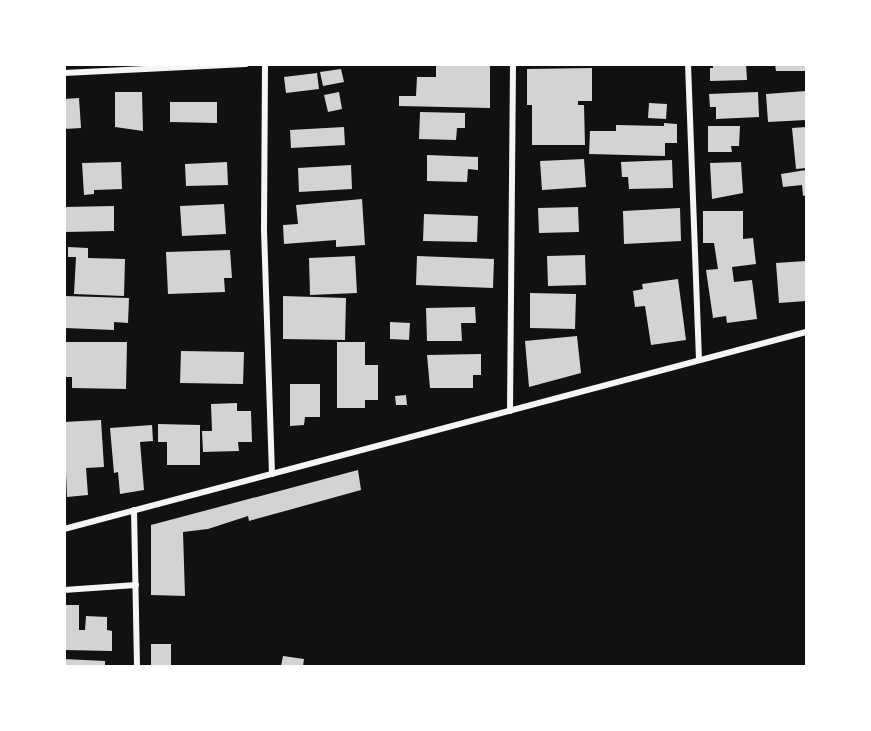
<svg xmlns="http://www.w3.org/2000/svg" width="871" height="731" font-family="'Varela Round',sans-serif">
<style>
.building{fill:#d3d3d3}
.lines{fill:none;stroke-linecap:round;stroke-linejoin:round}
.minor{stroke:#f5f5f5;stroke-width:6}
</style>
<rect width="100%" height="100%" fill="#111"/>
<g class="building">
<polygon points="436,64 490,64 490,108 399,106 399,96 416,96 417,77 436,77"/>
<polygon points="713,64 746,64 747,80 710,81 710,68 713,68"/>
<polygon points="775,64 806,64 806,71 776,71"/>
<polygon points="592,68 592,101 578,101 578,105 584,105 585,145 532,145 532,105 527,105 527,69"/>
<polygon points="341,69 344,82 323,86 320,72"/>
<polygon points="317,73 319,89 286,93 284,77"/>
<polygon points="806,91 806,120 768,122 766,94"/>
<polygon points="115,92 142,92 143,131 115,127"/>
<polygon points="339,92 342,109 328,112 324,95"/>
<polygon points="758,92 759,117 716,119 716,107 710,107 709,94"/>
<polygon points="79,98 81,128 64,129 64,99"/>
<polygon points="170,102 217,102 217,123 170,122"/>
<polygon points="649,103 667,104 666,119 648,118"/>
<polygon points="420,112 465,113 465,128 457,128 456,140 419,139"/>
<polygon points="664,123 677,124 677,143 665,143 665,156 589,154 590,131 616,131 616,125 664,126"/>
<polygon points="708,126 740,126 739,146 731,146 732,152 708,152"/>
<polygon points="344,127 345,145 291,148 290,130"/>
<polygon points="806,127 806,168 796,169 792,128"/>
<polygon points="427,155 478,157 478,170 468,169 467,182 427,181"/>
<polygon points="584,159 586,187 542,190 540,161"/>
<polygon points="672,160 673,188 629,189 628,177 622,177 621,162"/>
<polygon points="121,162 122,189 94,190 94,194 84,195 82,163"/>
<polygon points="227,162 228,185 186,186 185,164"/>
<polygon points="741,162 743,193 712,199 710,163"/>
<polygon points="351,165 352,189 299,192 298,168"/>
<polygon points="806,170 806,195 803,196 802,185 783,187 781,174"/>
<polygon points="362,199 365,245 336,247 336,240 284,244 283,225 298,224 296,205"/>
<polygon points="224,204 226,234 182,236 180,206"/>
<polygon points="114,206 114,231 64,232 64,207"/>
<polygon points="578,207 579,232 539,233 538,208"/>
<polygon points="680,208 681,241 624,244 623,211"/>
<polygon points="703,211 743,211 743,239 753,238 756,264 732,267 734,282 752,280 757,319 727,323 726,316 713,318 706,270 718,269 714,243 703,243"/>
<polygon points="424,214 478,216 477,242 423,241"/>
<polygon points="68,247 88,248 88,258 125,259 124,296 74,294 76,257 68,257"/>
<polygon points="230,250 232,278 224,278 225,292 168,294 166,252"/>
<polygon points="585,255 586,285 548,286 547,256"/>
<polygon points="355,256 357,293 310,295 309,258"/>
<polygon points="417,256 494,259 493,288 416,285"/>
<polygon points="806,261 806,301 779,303 776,263"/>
<polygon points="678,279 686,340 651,345 645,306 635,307 633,291 643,289 642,284"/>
<polygon points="530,293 576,294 575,329 530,328"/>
<polygon points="64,296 129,298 128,323 114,322 114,330 65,328"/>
<polygon points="283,296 346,298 345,340 283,339"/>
<polygon points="475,307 476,323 461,323 462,341 427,341 426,308"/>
<polygon points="390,322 410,323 409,340 390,339"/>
<polygon points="577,336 581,373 529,387 525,341"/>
<polygon points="64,342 127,342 126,389 72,388 72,377 64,377"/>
<polygon points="337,342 365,342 365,365 378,365 378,400 365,400 365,408 337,408"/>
<polygon points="181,351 244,352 243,384 180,383"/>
<polygon points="481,354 481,375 473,375 473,388 430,388 427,355"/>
<polygon points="290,384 320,384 320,417 305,417 304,425 290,426"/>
<polygon points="406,395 407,405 396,405 395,396"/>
<polygon points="237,403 237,411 251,411 252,442 238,442 239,451 203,452 202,431 212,431 211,404"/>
<polygon points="101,420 104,467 86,468 88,495 67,497 64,422"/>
<polygon points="158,424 200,425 200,465 167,465 167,442 158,442"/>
<polygon points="152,425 153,441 140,442 144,490 120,494 118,472 114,473 110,428"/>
<polygon points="358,470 361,490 249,521 248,516 208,529 183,532 185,596 151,595 151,525"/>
<polygon points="64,605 79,605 79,630 85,630 86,616 107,617 107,630 112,631 112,651 64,650"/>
<rect x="151" y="644" width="20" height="22"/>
<polygon points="283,656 304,659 303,666 281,666"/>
<polygon points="64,659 105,661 105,666 64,666"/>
</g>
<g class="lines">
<g class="minor">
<polyline points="265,64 264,230 272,474"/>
<polyline points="688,64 699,360"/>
<polyline points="64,73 246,64"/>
<polyline points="510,411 513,64"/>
<polyline points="134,510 137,666"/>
<polyline points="64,529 806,332"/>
<polyline points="64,590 136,585"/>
</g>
</g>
<rect width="871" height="731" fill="none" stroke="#ffffff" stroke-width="132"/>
</svg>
